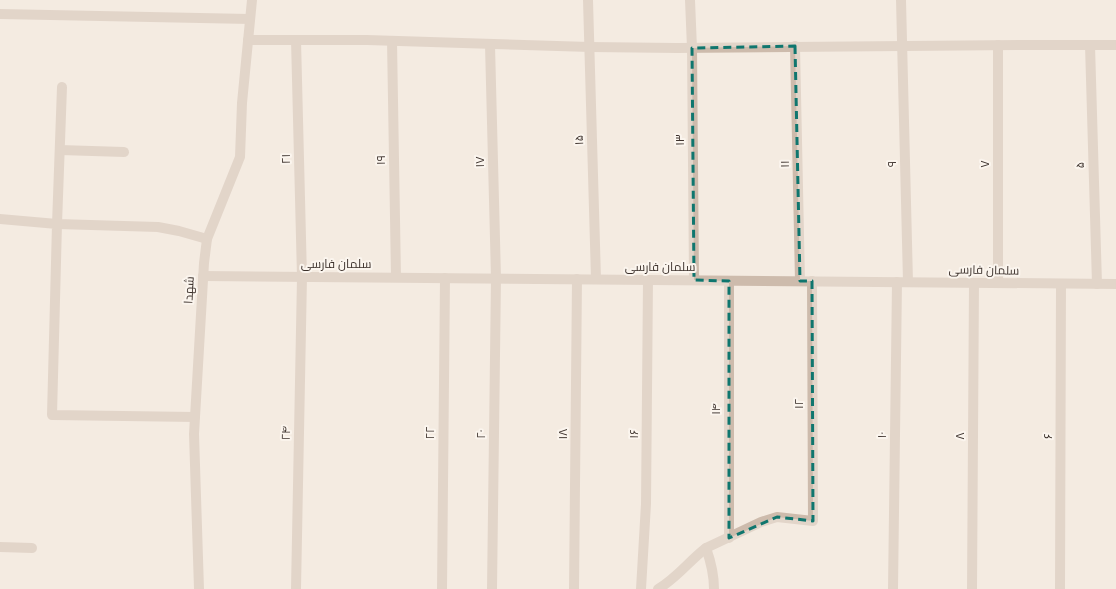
<svg xmlns="http://www.w3.org/2000/svg" width="1116" height="589" font-family="Roboto,Cairo,sans-serif">
<style>
.lines{fill:none;stroke-linecap:round;stroke-linejoin:round}
.minor{stroke:#cdbbac;stroke-width:10}
.marked{fill:none;stroke:#0f766e;stroke-width:3;stroke-dasharray:8 5;stroke-linejoin:round}
.labels{text-anchor:middle;dominant-baseline:central;stroke-width:4;stroke-linejoin:round;paint-order:stroke}
.street-label{font-size:12px;fill:#3b302b;stroke:#fbf5ee}
</style>
<rect width="100%" height="100%" fill="#f4ebe1"/>
<g class="lines">
<g class="minor">
<polyline points="588,0 596,279"/>
<polyline points="690,0 692,48 694,280"/>
<polyline points="901,0 908,282"/>
<polyline points="0,14 250,19"/>
<polyline points="248,40 367,40 590,47 677,48 1020,45 1116,45"/>
<polyline points="392,41 396,277"/>
<polyline points="490,45 496,278 492,589"/>
<polyline points="998,45 998,283"/>
<polyline points="1090,45 1097,284"/>
<polyline points="795,46 800,281"/>
<polyline points="62,87 57,224 158,227 179,231 207,239"/>
<polyline points="60,150 124,152"/>
<polyline points="0,219 57,224 52,415 195,417"/>
<polyline points="203,276 1116,284"/>
<polyline points="729,281 729,538"/>
<polyline points="0,547 32,548"/>
<polyline points="199,589 194,434 204,263 207,239 240,157 242,103 252,0"/>
<polyline points="296,589 302,277 296,40"/>
<polyline points="442,589 445,278"/>
<polyline points="574,589 577,279"/>
<polyline points="641,589 646,504 648,280"/>
<path d="M658,589C677,578 689,561 706,548"/>
<path d="M714,589C714,575 711,562 706,548L761,522L777,517L813,521L812,281"/>
<polyline points="893,589 897,282"/>
<polyline points="972,589 974,283"/>
<polyline points="1060,589 1061,284"/>
</g>
</g>
<path d="M0 0H1116V589H0ZM795,46L800,281H812L813,521L777,517L729,538V281L694,280L692,48Z" fill="#f4ebe1" fill-opacity=".55" fill-rule="evenodd"/>
<path class="marked" d="M795,46L800,281H812L813,521L777,517L729,538V281L694,280L692,48Z"/>
<g class="labels">
<g class="street-label">
<text transform="translate(579 140) rotate(-92)">۱۵</text>
<text transform="translate(680 140) rotate(-91)">۱۳</text>
<text transform="translate(286 159) rotate(-91)">۲۱</text>
<text transform="translate(381 160) rotate(-91)">۱۹</text>
<text transform="translate(480 162) rotate(-91)">۱۷</text>
<text transform="translate(785 164) rotate(-91)">۱۱</text>
<text transform="translate(892 164) rotate(-91)">۹</text>
<text transform="translate(985 164) rotate(-90)">۷</text>
<text transform="translate(1080 165) rotate(-92)">۵</text>
<text x="336" y="264">سلمان فارسی</text>
<text x="660" y="267">سلمان فارسی</text>
<text transform="translate(984 270) rotate(1)">سلمان فارسی</text>
<text transform="translate(189 290) rotate(-87)">شهدا</text>
<text transform="translate(799 404) rotate(-90)">۱۲</text>
<text transform="translate(716 409) rotate(-90)">۱۴</text>
<text transform="translate(286 433) rotate(-89)">۲۴</text>
<text transform="translate(430 433) rotate(-89)">۲۲</text>
<text transform="translate(481 434) rotate(-89)">۲۰</text>
<text transform="translate(563 434) rotate(-90)">۱۸</text>
<text transform="translate(634 434) rotate(-89)">۱۶</text>
<text transform="translate(882 435) rotate(-89)">۱۰</text>
<text transform="translate(960 436) rotate(-90)">۸</text>
<text transform="translate(1048 436) rotate(-90)">۶</text>
</g>
</g>
</svg>
